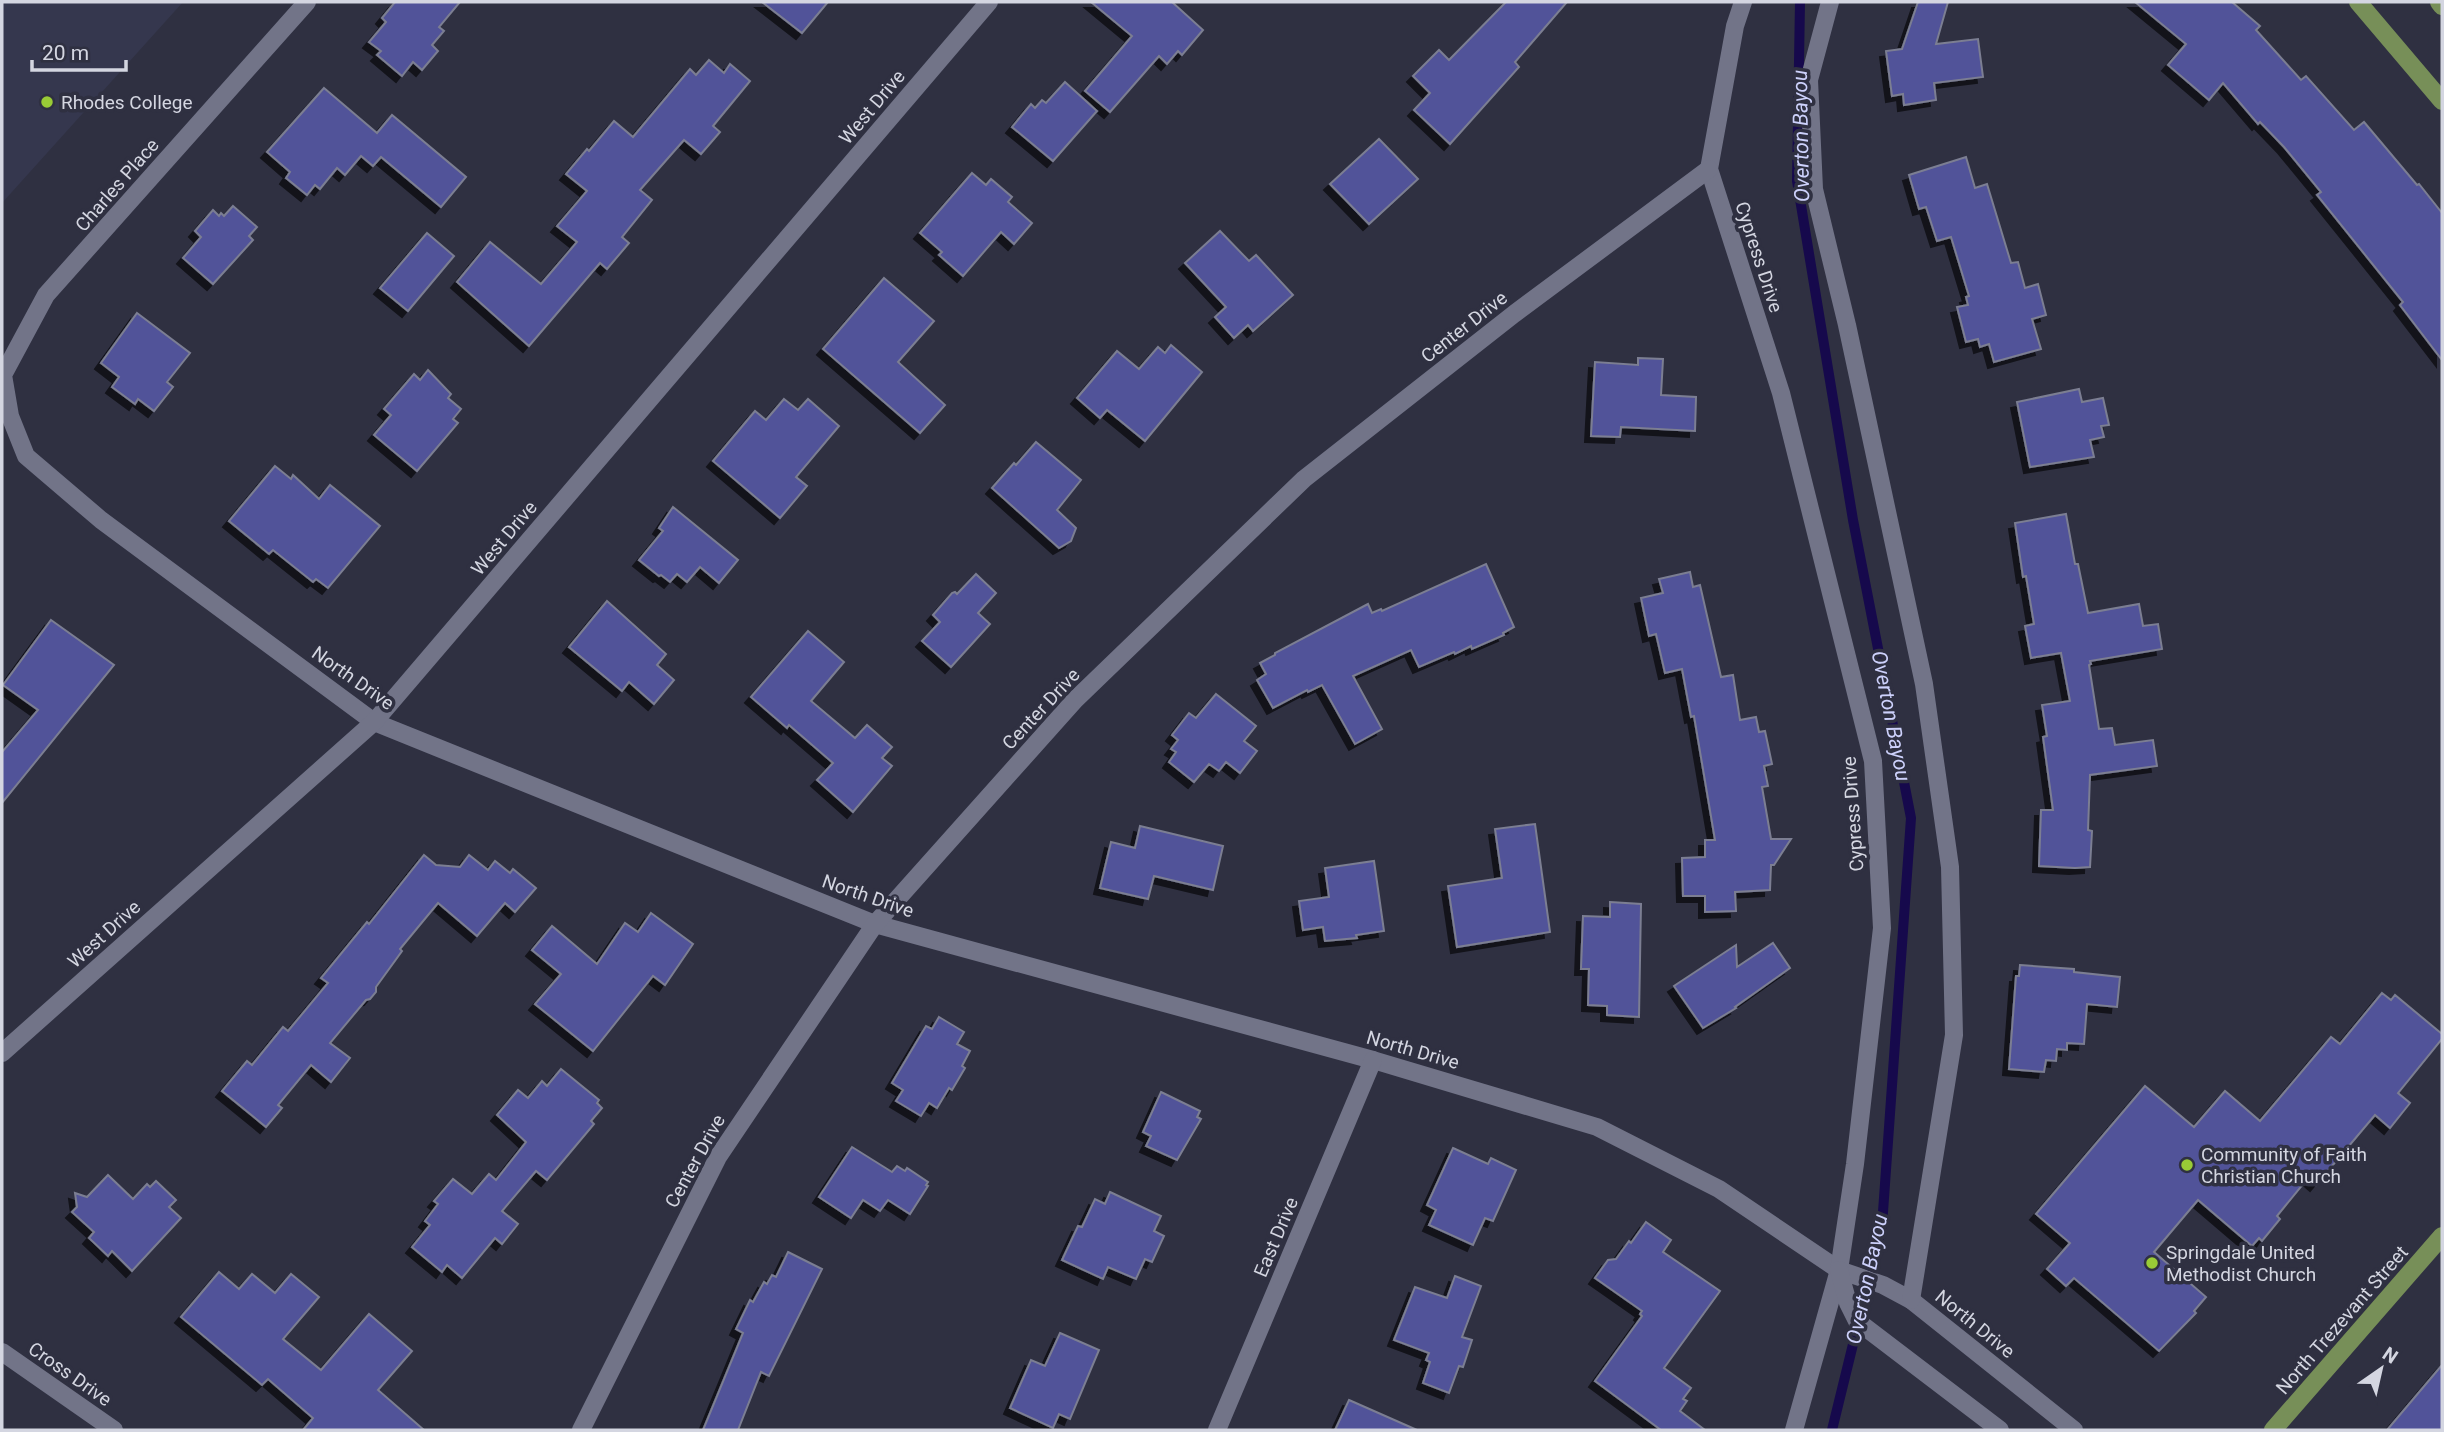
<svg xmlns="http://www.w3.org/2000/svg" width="2444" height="1432" font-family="Roboto,sans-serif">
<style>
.built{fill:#35374e}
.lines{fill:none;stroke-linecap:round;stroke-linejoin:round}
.stream{stroke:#16094c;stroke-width:10}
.building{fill:#515299;stroke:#7b7e92;stroke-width:2;filter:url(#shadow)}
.minor{stroke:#727488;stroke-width:18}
.major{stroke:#778f58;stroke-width:18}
.poi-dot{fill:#99cb36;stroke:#2f3041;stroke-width:2.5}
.labels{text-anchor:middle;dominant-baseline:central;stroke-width:7;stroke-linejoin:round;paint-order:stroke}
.poi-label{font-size:19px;fill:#d4d6e1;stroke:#2f3041;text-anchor:start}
.street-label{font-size:19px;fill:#d4d6e1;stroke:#2f3041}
.water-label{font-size:21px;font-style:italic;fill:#cdd1fb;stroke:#2f3041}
</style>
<defs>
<filter id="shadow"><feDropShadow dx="-6" dy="6" stdDeviation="0" flood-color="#0009"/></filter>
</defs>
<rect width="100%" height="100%" fill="#2f3041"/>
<polygon class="built" points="2,2 183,2 2,203"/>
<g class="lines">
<polyline class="stream" points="1800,2 1797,181 1853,520 1911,818 1882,1226 1832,1430"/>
</g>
<g class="building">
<polygon points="395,2 460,2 439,27 444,31 432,45 438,51 422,70 413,62 402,76 377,55 381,51 369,42 386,22 382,18"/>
<polygon points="762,2 828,2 802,33"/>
<polygon points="1091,2 1172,2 1203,30 1182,55 1178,51 1167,64 1159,56 1110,112 1085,91 1132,36"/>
<polygon points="1506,2 1567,2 1515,62 1519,67 1450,144 1414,110 1430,93 1413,76 1439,50 1449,60"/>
<polygon points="1918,2 1948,2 1936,44 1978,39 1983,77 1934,83 1936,100 1904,105 1903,94 1892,96 1886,51 1902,49"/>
<polygon points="2135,2 2232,2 2260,26 2256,30 2301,80 2306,76 2354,130 2364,122 2417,185 2419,184 2442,213 2442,360 2400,305 2403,302 2317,195 2321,192 2284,147 2260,122 2258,124 2223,83 2209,100 2168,65 2186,44"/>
<polygon points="709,60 724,73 730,64 750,81 713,126 720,132 701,154 684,140 640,190 652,200 622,237 629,243 607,269 600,263 529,346 457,282 490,242 541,284 577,242 557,226 587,191 566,174 587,149 589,151 614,121 633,137 690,69 696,75"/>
<polygon points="1065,82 1097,111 1053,161 1012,127 1031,104 1035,108 1042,100 1046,103"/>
<polygon points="324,88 377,133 392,115 466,177 441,207 381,157 373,166 361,156 345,175 337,168 320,189 315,185 307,195 286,178 290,172 267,152"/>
<polygon points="1379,139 1418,179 1369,224 1330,184"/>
<polygon points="1966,157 1975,188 1987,184 2011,263 2018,262 2025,288 2038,284 2046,315 2032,319 2041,349 1994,362 1989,344 1980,347 1978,339 1966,342 1957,307 1968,305 1966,297 1969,296 1951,237 1937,241 1926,207 1919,209 1909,175"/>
<polygon points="972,173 986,185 991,179 1012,197 1008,202 1032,223 1014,244 1001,232 963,276 939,255 942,252 920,233"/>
<polygon points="233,206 257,227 249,236 253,240 213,284 183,258 201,237 195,231 213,210 219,216 221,213 224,216"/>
<polygon points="1220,231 1249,261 1256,255 1293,295 1253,331 1248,325 1234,338 1215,317 1226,307 1185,263"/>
<polygon points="427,233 454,256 408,311 380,288"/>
<polygon points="884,278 934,321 898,362 945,405 920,433 823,349"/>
<polygon points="137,313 190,353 167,382 173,387 154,411 138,399 135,404 112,387 119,377 101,363"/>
<polygon points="1171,345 1202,372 1145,441 1107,410 1100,418 1077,398 1117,351 1139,369 1158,347 1165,353"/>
<polygon points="1638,358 1663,359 1661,395 1696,397 1695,431 1621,427 1620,437 1591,436 1595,362 1638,365"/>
<polygon points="428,370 451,394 448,398 461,409 453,419 458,423 417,471 374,435 391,415 384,409 414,374 420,380"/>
<polygon points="2079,389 2082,402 2103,398 2109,425 2101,426 2104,437 2090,440 2094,457 2030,467 2017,402"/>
<polygon points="784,399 798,410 808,399 839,426 796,477 807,486 780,518 713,461 755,411 766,420"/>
<polygon points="1036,442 1081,480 1057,510 1076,528 1071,541 1059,548 992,488 1014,463 1016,465"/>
<polygon points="275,466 291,479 293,475 319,499 330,485 380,526 328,588 316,579 313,582 273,550 269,554 229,521"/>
<polygon points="673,507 738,560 719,583 700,567 687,582 677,574 670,582 661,575 659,576 639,560 663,531 659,528"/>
<polygon points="2066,514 2075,564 2078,564 2088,613 2139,604 2143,626 2158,624 2162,649 2090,661 2091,664 2089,665 2099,729 2112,728 2115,745 2153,740 2157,766 2090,775 2088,830 2092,831 2090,867 2075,868 2039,866 2041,810 2053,810 2043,737 2047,736 2042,705 2070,701 2061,653 2031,658 2025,626 2034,624 2026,576 2023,577 2015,523"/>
<polygon points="1486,564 1514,627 1503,633 1504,635 1472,649 1471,646 1455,654 1454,652 1419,667 1411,650 1353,676 1382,729 1355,744 1322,685 1308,692 1307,690 1273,708 1257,680 1266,674 1260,663 1275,655 1275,653 1368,604 1372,613 1381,609 1382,611"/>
<polygon points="1690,572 1693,587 1700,585 1721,677 1733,675 1740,720 1756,717 1759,732 1765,731 1772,764 1764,766 1768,786 1762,787 1771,839 1791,839 1774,865 1771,865 1770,890 1735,892 1736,911 1705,912 1705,896 1683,896 1682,858 1705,857 1705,840 1715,840 1694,716 1691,717 1682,669 1665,673 1656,634 1649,636 1641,598 1663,593 1659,579"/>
<polygon points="976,574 996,593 978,613 990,624 951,667 922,641 940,622 933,615 952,593 955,592 957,594"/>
<polygon points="607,601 666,654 657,665 674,680 654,704 629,682 622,691 569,647"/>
<polygon points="51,620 114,665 2,803 2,752 38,710 3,685"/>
<polygon points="808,631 844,662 811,701 855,738 867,725 892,747 882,758 892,766 853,812 817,780 833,763 789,725 787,728 751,697"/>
<polygon points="1216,694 1256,726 1244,741 1257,751 1240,773 1226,762 1219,771 1209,764 1194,782 1169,762 1176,752 1171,749 1178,740 1172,735 1189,713 1196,718"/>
<polygon points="1535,824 1550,932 1457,947 1448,886 1502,878 1495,829"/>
<polygon points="1140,826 1223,846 1213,890 1154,876 1148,899 1100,888 1111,842 1135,848"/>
<polygon points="424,855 436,865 460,867 469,855 488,870 495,861 510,873 513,869 536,888 515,912 505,903 477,936 438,903 400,949 402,951 376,987 376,992 370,999 366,1000 330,1043 350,1058 331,1082 311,1065 278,1105 282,1108 266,1127 222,1091 247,1061 252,1065 283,1027 288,1031 328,983 321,978 367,922 369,924"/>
<polygon points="1374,861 1384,931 1356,935 1357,938 1325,941 1323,927 1303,930 1299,901 1329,897 1325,868"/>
<polygon points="1610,902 1641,904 1639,1017 1607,1015 1607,1006 1588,1005 1589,969 1581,969 1583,916 1610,917"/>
<polygon points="651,913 693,944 665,985 653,976 593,1051 535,1004 561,974 532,950 552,926 597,964 625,923 638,932"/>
<polygon points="1773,943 1790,968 1735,1007 1736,1008 1703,1028 1674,986 1736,945 1737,967"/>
<polygon points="2020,965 2074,969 2074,972 2120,977 2117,1007 2087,1004 2084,1044 2067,1043 2067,1050 2057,1049 2056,1061 2046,1060 2044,1072 2009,1069 2016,976 2019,976"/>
<polygon points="2382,993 2391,1000 2395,995 2442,1034 2442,1039 2398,1093 2410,1103 2390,1128 2375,1115 2316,1185 2308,1178 2277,1216 2280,1219 2262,1241 2259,1238 2252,1246 2198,1200 2154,1252 2206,1297 2194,1311 2196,1313 2159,1351 2074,1278 2066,1286 2047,1269 2070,1243 2036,1214 2145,1086 2194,1127 2225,1091 2260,1121 2331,1037 2340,1044"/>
<polygon points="939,1017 964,1032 957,1044 970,1051 962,1066 965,1068 952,1090 949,1088 937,1108 929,1103 921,1116 896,1101 903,1090 892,1083 926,1026 932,1029"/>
<polygon points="561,1069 599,1100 597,1103 602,1108 591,1121 594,1124 547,1180 536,1171 502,1211 518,1224 502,1244 495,1238 462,1278 447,1265 442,1272 412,1247 430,1225 425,1221 438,1204 434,1201 453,1179 472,1194 489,1174 496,1180 526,1142 497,1115 518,1090 528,1098 542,1081 547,1086"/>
<polygon points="1161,1092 1200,1111 1197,1117 1201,1119 1177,1160 1146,1146 1151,1136 1143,1132"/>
<polygon points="852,1147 892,1172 897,1166 905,1171 907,1168 928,1182 926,1185 928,1186 910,1214 888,1200 880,1211 863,1200 851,1218 819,1197"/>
<polygon points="1453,1148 1488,1164 1491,1158 1516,1170 1493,1221 1485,1218 1473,1245 1429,1225 1436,1210 1427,1205"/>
<polygon points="108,1175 133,1199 147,1184 150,1187 156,1181 176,1200 169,1207 181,1218 132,1271 112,1251 108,1256 89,1238 94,1232 72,1212 77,1207 75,1193 87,1197"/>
<polygon points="1110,1192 1161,1216 1154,1231 1164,1236 1152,1262 1145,1259 1136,1279 1108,1267 1103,1279 1062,1260 1078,1226 1082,1227 1095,1199 1105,1204"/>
<polygon points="1646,1222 1671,1240 1663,1252 1720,1291 1664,1368 1691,1388 1683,1399 1687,1401 1680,1411 1705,1430 1661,1430 1595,1381 1642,1316 1640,1314 1642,1311 1595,1278 1608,1260 1616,1259 1629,1241 1631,1243"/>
<polygon points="788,1252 822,1269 769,1376 761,1372 738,1430 703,1430 743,1333 736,1329 750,1300 753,1302 764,1282 767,1284 772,1275 776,1277"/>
<polygon points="219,1272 239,1289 252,1274 275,1293 291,1274 319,1297 283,1339 321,1370 369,1314 412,1351 378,1390 424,1430 303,1430 313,1418 268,1379 262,1385 181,1317"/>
<polygon points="1455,1276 1481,1286 1462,1337 1472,1340 1463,1367 1459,1366 1449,1393 1423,1383 1430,1362 1426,1360 1429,1353 1394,1340 1415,1287 1447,1298"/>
<polygon points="1060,1333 1099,1350 1070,1419 1059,1414 1053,1428 1010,1408 1031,1360 1045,1366"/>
<polygon points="2442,1365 2442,1430 2387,1430"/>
<polygon points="1349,1400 1417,1430 1335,1430"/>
</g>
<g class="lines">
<g class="minor">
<polyline points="307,2 46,295 3,375 10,416 26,456 101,520 374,722 875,924 1373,1060 1597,1127 1719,1189 1839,1270 1883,1285 1911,1300 2074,1430"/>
<polyline points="1743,2 1735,26 1709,169 1781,393 1873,761 1882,928 1855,1164 1839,1270 1794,1430"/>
<polyline points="1830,2 1809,80 1814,189 1847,325 1924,684 1950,867 1954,1035 1911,1300"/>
<polyline points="2,1053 374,722 989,2"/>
<polyline points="1839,1270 1848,1303 1857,1321 2000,1430"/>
<polyline points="2,1352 114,1430"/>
<polyline points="581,1430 718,1157 875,924 1075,700 1304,479 1514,314 1709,169"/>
<polyline points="1217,1430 1373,1060"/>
</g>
<g class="major">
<polyline points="2358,2 2442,101"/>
<polyline points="2439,2 2442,6"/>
<polyline points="2273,1430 2442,1236"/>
</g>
</g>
<g class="poi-dot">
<circle cx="47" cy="102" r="7"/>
<circle cx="2187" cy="1165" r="7"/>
<circle cx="2152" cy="1263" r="7"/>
</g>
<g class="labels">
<g class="poi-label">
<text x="61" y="102">Rhodes College</text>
<text x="2201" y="1154">Community of Faith<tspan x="2201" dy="22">Christian Church</tspan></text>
<text x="2166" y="1252">Springdale United<tspan x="2166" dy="22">Methodist Church</tspan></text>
</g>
<g class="street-label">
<text transform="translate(872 107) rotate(-50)">West Drive</text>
<text transform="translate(117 185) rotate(-49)">Charles Place</text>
<text transform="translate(1759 257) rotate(72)">Cypress Drive</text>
<text transform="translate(1464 327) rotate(-38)">Center Drive</text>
<text transform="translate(504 538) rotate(-50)">West Drive</text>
<text transform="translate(353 678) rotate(35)">North Drive</text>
<text transform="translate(1041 709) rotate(-47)">Center Drive</text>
<text transform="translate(1853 814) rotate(-94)">Cypress Drive</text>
<text transform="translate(868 896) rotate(19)">North Drive</text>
<text transform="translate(104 934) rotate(-42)">West Drive</text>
<text transform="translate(1413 1050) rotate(16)">North Drive</text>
<text transform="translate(695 1161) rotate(-61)">Center Drive</text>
<text transform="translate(1276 1237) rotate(-67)">East Drive</text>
<text transform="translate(2342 1320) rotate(-49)">North Trezevant Street</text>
<text transform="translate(1975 1324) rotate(39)">North Drive</text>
<text transform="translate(70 1374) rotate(35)">Cross Drive</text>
</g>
<g class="water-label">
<text transform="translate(1801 136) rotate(-91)">Overton Bayou</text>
<text transform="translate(1891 716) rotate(79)">Overton Bayou</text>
<text transform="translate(1867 1279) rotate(-78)">Overton Bayou</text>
</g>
</g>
<rect width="2444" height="1432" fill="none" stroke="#d4d6e1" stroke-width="7"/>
<g transform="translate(2381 1369) rotate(34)" stroke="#2f3041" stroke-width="5" paint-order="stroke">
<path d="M0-5L12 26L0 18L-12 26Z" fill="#d4d6e1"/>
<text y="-10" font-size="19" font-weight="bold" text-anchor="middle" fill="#d4d6e1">N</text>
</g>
<path d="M32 60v10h94v-10" fill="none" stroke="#d4d6e1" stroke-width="3.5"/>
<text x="42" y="60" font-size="21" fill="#d4d6e1" stroke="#2f3041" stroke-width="5" paint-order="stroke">20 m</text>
</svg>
